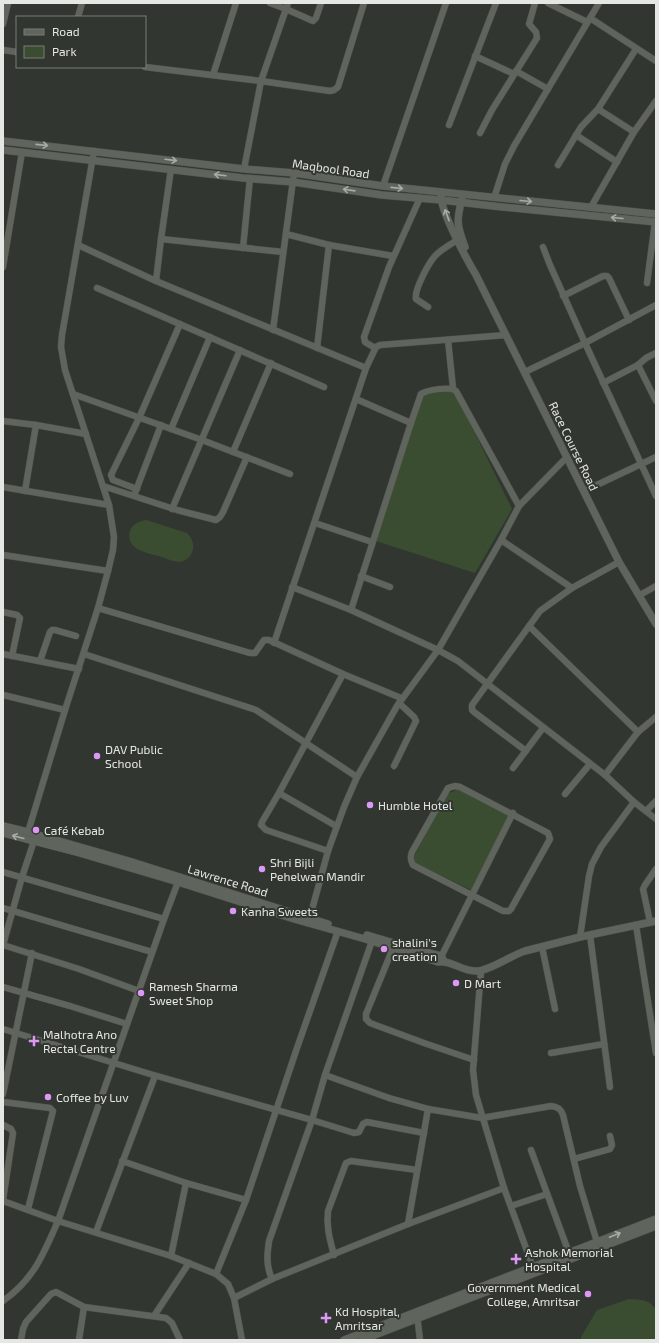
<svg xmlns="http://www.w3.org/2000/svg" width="659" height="1343" font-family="'Exo 2',sans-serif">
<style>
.green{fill:#3a4d31}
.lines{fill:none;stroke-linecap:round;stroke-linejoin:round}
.minor-casing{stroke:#4e524d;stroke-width:7}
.tertiary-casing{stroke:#4e524d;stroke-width:8}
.minor{stroke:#5f655d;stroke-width:6}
.tertiary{stroke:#5f655d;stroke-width:7}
.oneway{stroke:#a8aca7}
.poi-dot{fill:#db99f5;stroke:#323630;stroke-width:1.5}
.labels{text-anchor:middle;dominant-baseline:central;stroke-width:4;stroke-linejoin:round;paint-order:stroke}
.street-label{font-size:12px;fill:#e4e7e3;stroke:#323630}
.poi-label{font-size:12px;fill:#e4e7e3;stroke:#323630;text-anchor:start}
</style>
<rect width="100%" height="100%" fill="#323630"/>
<g class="green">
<polygon points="454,390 512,509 475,573 376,541 422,395"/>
<path d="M146,520L187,533C197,542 195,559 180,562C175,562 167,559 162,557C149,553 125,551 130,531C132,524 140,521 146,520Z"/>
<polygon points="459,789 509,815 471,890 412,861 446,794"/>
<path d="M629,1299C642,1300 649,1299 656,1310V1340H581V1337L597,1310Z"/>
</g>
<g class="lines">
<g class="minor-casing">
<g id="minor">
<polyline points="288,3 286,9 313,21 316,18 321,3"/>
<polyline points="548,3 587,22"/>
<polyline points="78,17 82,3"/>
<polyline points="590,18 656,61"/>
<polyline points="3,24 8,3"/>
<polyline points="3,50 17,52"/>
<polyline points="475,56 514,74"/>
<polyline points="145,67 261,81 330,91 334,90 338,87 364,3"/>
<polyline points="516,71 548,89"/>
<polyline points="213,75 236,3"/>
<polyline points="449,125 496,3"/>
<polyline points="634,132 598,109 636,49"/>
<polyline points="480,133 492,110 537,38 536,32 529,24 535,3"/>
<polyline points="576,135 617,162"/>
<polyline points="558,165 581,127 598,109"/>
<polyline points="244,169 261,81 286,9 270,3"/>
<polyline points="383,186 446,3"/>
<polyline points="494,198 505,164 514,146 599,3"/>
<polyline points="591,207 634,132 656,101"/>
<polyline points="286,234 329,245 393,256"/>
<polyline points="161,239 283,252"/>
<polyline points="78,245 156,281 366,368 376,347 380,345 506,335"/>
<polyline points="543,247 550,265 585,343 656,496"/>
<polyline points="243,248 250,178"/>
<polyline points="3,267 22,152"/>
<polyline points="156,281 161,239 171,169"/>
<polyline points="647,283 655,222"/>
<polyline points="97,288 324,387"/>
<polyline points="563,296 603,276 607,276 609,278 629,320"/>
<path d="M428,307L416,299C414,290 429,262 436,255C442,249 450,245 457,240"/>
<polyline points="273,330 294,173"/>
<polyline points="448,340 453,388"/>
<polyline points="317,348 329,245"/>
<polyline points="375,348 365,342 364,337 389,267 420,198"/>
<polyline points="656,353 646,358 638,365 656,401"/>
<polyline points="525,372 585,343 656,305"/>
<polyline points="603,383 638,365"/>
<polyline points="73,394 202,440 290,474"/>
<polyline points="356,399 411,423"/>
<polyline points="3,421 36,425 86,434"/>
<polyline points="171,429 210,337"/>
<polyline points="233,452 271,363"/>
<polyline points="103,486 177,510 216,520 220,517 223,512 247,457"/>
<polyline points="3,487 109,505"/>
<polyline points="137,489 113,480 111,475 139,418 180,324"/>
<polyline points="25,491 36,425"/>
<polyline points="584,491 656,457"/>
<polyline points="135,493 161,425"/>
<polyline points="172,509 240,350"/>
<polyline points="315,523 372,542"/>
<polyline points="501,540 572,588"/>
<polyline points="3,555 108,571"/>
<polyline points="361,576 390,587"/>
<polyline points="292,587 351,610 438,650 458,661 605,775 634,802 656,819"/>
<polyline points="640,595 656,586"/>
<polyline points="98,608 250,653 255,653 264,640 269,640 343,674 401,698"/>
<path d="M351,610L411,423L421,394C427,390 450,386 456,391L519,506"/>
<polyline points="3,612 17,615 20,618 12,656"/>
<polyline points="529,626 638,732"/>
<polyline points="274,643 366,368"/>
<polyline points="3,654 79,669"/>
<polyline points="84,654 256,710 357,777"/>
<polyline points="40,661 50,632 52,630 55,630 76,636"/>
<polyline points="3,695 65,710"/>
<polyline points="526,751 474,712 472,710 472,705 540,611 572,588 619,562"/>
<polyline points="394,766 416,721 414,717 399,703"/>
<polyline points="513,768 543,728"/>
<polyline points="605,775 638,732 656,717"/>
<path d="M455,786L460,787L548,833L550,839L511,909L509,911H503L413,865C410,860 410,857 412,852L448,788Z"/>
<polyline points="279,793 336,826"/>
<polyline points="565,794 590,764"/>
<polyline points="646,811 656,801"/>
<polyline points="28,832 65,710 98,608 108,571 113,550 114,537 109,505 65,370 61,347 62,335 94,151"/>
<polyline points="328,851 266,830 261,825 262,822 279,793 343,674"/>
<polyline points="3,872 164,919"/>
<polyline points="3,908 152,952"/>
<polyline points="310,917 328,851 344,807 357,777 397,706 438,650 501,540 519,506 567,457"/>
<polyline points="650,922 643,889 645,885 656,869"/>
<polyline points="636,925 656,1053"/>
<polyline points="590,935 610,1087"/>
<polyline points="580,937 589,876 592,864 601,847 634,802"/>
<polyline points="3,945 79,969 139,991"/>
<polyline points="3,945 22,877 34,841"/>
<polyline points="542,947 555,1009"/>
<polyline points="393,948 366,1014 366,1019 370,1023 424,1043 474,1060"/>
<polyline points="439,961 513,813"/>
<polyline points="481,971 473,1070 476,1095 504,1188 534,1270"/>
<polyline points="3,987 70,1006 127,1024"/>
<polyline points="3,1029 150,1074 312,1120 354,1133 359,1132 363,1124 367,1122 424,1133"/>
<polyline points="551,1053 604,1044"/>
<path d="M325,1075L389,1098L428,1109L482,1118L551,1106C558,1107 561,1109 563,1115L580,1186L597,1242"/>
<polyline points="3,1094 32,953"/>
<polyline points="3,1102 50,1108 53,1111 28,1209"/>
<polyline points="3,1125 11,1129 13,1133 3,1200"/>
<polyline points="531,1150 569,1253"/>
<polyline points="574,1159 610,1149 612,1145 610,1136"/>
<polyline points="122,1161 186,1183 246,1200"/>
<polyline points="3,1201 58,1221 171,1256 216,1274 228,1284 234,1298 242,1340"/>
<polyline points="511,1206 547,1194"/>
<polyline points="408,1224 428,1109"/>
<polyline points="96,1232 155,1076"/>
<path d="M334,1255C330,1240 326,1227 328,1211L346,1163L351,1161L417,1170"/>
<polyline points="171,1256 186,1183"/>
<polyline points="216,1274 246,1200 297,1048 338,931"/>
<path d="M272,1279C266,1266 267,1255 269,1241L312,1120L325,1075L372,941"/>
<polyline points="234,1298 272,1279 408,1224 504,1188"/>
<path d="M3,1301C34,1279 43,1255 58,1221L164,919L178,882"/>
<polyline points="417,1314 420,1340"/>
<polyline points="154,1316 189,1263"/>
<polyline points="21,1340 23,1329 26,1322 51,1294 56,1292 84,1307 166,1318 172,1323 180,1340"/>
<polyline points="79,1340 84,1307"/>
</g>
</g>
<g class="tertiary-casing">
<g id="tertiary">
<polyline points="3,141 244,169 294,173 383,186 656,214"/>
<polyline points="3,150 243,178 293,182 382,195 441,200 493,206 656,222"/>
<path d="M441,196C441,212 467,260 476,275L619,562L656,624"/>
<path d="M462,199C456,221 457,226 465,247"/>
<polyline points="3,826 28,832 129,861 328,924"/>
<path d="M3,833L76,852L178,882L294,919L365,939L438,962C452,960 463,972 477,971C489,971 512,955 525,951L580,937L656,921"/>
<polyline points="367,935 394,943"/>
<polyline points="413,949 441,956 444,961"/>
<polyline points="344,1340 656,1219"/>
<polyline points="362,1340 656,1226"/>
</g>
</g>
<use href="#minor" class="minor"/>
<use href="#tertiary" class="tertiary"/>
</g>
<defs><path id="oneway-shaft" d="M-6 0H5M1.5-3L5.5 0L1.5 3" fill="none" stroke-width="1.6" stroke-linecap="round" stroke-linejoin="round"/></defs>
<g class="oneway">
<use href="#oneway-shaft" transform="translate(42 145) rotate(6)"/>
<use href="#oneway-shaft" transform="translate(171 160) rotate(7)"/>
<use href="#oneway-shaft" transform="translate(220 175) rotate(-173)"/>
<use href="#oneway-shaft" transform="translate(397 188) rotate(6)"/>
<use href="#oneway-shaft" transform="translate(349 190) rotate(-172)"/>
<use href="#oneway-shaft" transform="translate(526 201) rotate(5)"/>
<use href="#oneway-shaft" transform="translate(447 215) rotate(-110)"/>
<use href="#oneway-shaft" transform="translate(617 218) rotate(-175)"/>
<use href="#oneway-shaft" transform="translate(18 837) rotate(-165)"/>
<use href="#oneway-shaft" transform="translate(615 1235) rotate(-22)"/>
</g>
<g class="poi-dot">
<circle cx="97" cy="756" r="4"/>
<circle cx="370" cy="805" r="4"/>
<circle cx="36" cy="830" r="4"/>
<circle cx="262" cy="869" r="4"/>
<circle cx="233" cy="911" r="4"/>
<circle cx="384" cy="949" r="4"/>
<circle cx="456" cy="983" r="4"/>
<circle cx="141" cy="993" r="4"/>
<path d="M32 1035h4v4h4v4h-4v4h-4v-4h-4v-4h4z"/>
<circle cx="48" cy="1097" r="4"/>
<path d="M514 1253h4v4h4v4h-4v4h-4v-4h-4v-4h4z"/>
<circle cx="588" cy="1294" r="4"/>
<path d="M324 1312h4v4h4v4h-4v4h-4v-4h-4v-4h4z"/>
</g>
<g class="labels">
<g class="street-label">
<text transform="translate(331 168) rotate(8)">Maqbool Road</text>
<text transform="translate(574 446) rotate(64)">Race Course Road</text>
<text transform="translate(228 880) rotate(17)">Lawrence Road</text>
</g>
<g class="poi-label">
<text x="105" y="749">DAV Public<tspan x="105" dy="14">School</tspan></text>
<text x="378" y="805">Humble Hotel</text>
<text x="44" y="830">Café Kebab</text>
<text x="270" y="862">Shri Bijli<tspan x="270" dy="14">Pehelwan Mandir</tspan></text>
<text x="241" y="911">Kanha Sweets</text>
<text x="392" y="942">shalini's<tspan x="392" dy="14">creation</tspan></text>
<text x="464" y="983">D Mart</text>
<text x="149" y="986">Ramesh Sharma<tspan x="149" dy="14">Sweet Shop</tspan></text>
<text x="43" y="1034">Malhotra Ano<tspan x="43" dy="14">Rectal Centre</tspan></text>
<text x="56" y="1097">Coffee by Luv</text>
<text x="525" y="1252">Ashok Memorial<tspan x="525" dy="14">Hospital</tspan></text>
<text x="580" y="1287" text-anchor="end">Government Medical<tspan x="580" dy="14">College, Amritsar</tspan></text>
<text x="335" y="1311">Kd Hospital,<tspan x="335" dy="14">Amritsar</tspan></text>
</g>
</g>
<rect width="659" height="1343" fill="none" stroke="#e4e7e3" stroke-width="8"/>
<rect x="16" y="16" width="130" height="52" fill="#323630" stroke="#797d78"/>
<rect x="24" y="29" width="20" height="6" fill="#5f655d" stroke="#797d78"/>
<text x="52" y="36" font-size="12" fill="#e4e7e3">Road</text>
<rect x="24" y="46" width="20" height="12" fill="#3a4d31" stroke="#797d78"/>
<text x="52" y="56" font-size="12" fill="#e4e7e3">Park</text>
</svg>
